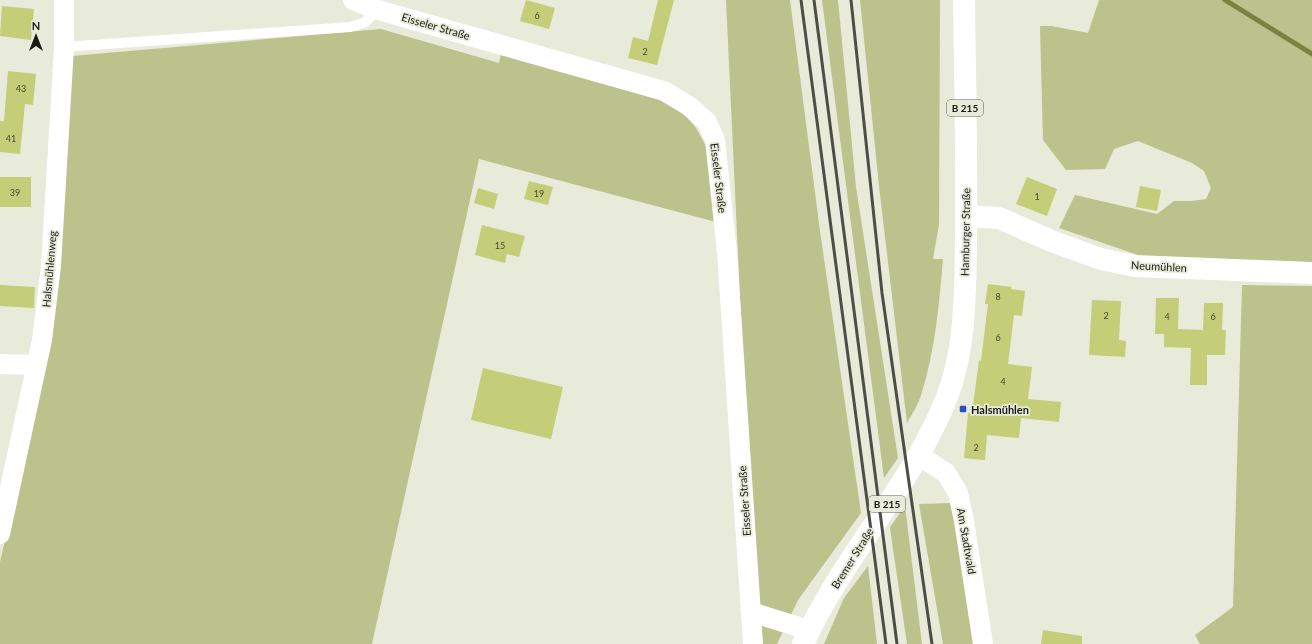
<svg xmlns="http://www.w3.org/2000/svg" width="1312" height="644" font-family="Lato,sans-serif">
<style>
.green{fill:#bbc28b}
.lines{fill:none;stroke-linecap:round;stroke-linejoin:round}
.stream{stroke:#7b8143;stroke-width:5}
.building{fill:#c4ce78}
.service{stroke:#fff;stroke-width:10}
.minor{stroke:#fff;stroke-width:20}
.tertiary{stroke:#fff;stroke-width:22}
.primary{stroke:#fff;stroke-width:22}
.rail{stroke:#4d4e46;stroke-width:3}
.poi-dot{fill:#2653c1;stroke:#e8eada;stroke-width:1.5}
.labels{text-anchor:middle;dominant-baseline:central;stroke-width:3.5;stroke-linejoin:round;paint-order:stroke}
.number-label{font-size:9px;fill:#44482e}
.shield{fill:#e8eada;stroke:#585950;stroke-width:1}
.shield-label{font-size:10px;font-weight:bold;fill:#1a1b15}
.street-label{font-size:11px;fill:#1a1b15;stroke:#e8eada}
.poi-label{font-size:11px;font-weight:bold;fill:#1a1b15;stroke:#e8eada;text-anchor:start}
</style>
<rect width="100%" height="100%" fill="#e8eada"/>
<g class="green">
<polygon points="726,0 790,0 820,231 861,513 798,600 777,644 762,644 746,424"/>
<polygon points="822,0 838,0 856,187 898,458 884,478"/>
<path d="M860,0H940L939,225L933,259H943C939,305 935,352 921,395C918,405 912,414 907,423L879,186Z"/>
<polygon points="1099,0 1312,0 1312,267 1153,260 1059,228 1075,195 1157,214 1174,201 1192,201 1206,199 1211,188 1204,171 1192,163 1138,141 1114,149 1105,169 1066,170 1043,140 1040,26 1051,26 1088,33"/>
<polygon points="381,29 499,63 501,54 661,98 686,116 696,128 706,146 716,222 479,159 372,644 0,644 0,562 52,335 72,56"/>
<polygon points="1242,285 1312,286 1312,644 1200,644 1195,635 1233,607"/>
<polygon points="952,503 974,644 943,644 919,504"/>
<polygon points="905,506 922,644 907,644 892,542 890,527"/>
<polygon points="868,566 877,644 824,644 844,598"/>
</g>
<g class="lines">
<polyline class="stream" points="1225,0 1312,54"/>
</g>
<g class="building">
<polygon points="526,0 555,8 549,29 520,21"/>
<polygon points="658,0 674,0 657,65 628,58 633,37 648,41"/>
<polygon points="2,6 34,9 31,40 0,36"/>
<polygon points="8,71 36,74 33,105 25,104 20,154 0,152 0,121 4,121"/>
<rect x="0" y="177" width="31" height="30"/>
<polygon points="1027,177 1057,189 1047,216 1016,204"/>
<polygon points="529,181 553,187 548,205 524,199"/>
<polygon points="1140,186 1161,190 1157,211 1136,207"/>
<polygon points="478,188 498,194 494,209 474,203"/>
<polygon points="482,225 525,236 519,257 507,254 505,263 475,255"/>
<polygon points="988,284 1012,287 1011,289 1025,291 1022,316 1014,315 1008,364 1032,367 1028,399 1061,402 1059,422 1021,418 1019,438 987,435 985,460 964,458 968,413 972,413 979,360 981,361 988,304 985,304"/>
<polygon points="0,285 35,287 34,308 0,306"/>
<polygon points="1156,298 1179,298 1178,329 1203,330 1204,303 1223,303 1222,330 1226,330 1225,355 1207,355 1207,385 1190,385 1191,348 1164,347 1164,334 1155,334"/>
<polygon points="1092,300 1121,301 1119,340 1126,341 1125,357 1089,355"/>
<polygon points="483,368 563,387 551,439 471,420"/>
<polygon points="1043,630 1082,636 1082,644 1041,644"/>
</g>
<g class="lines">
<polyline class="service" points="64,47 350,27 364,23 378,10"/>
<g class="minor">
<polyline points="353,0 378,10 664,91 689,106 707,122 715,140 727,252 753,644"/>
<polyline points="0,364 36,365"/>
<polyline points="918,455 946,473 958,493 964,521 983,644"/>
<polyline points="0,534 42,340 51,266 64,47 64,0"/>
<polyline points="751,612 809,630"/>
</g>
<polyline class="tertiary" points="966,216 999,218 1054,242 1101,259 1135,266 1312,273"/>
<path class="primary" d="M803,644C842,557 912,486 947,397C966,348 965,293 966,241C967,161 965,80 964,0"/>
<g class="rail">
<polyline points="801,0 886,644"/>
<polyline points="814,0 897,644"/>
<polyline points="851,0 882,293 932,644"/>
</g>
</g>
<rect class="poi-dot" x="959" y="405" width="8" height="8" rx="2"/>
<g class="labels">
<g class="number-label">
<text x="537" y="15">6</text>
<text x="645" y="51">2</text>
<text x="21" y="88">43</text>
<text x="11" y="138">41</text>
<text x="15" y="192">39</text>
<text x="539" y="193">19</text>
<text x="1037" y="196">1</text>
<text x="500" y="245">15</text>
<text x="998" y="296">8</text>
<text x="1106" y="315">2</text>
<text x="1167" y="316">4</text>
<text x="1213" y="316">6</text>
<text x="998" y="337">6</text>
<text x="1003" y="381">4</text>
<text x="976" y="447">2</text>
</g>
<g class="shield">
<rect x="947" y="100" width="36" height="16" rx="3"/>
<rect x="869" y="496" width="36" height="16" rx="3"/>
</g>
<g class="shield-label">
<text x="965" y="108">B 215</text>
<text x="887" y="504">B 215</text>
</g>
<g class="street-label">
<text transform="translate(436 26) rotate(16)">Eisseler Straße</text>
<text transform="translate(719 178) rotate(83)">Eisseler Straße</text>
<text transform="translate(965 232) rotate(-89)">Hamburger Straße</text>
<text transform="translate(1159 266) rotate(3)">Neumühlen</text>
<text transform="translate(49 269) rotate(-85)">Halsmühlenweg</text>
<text transform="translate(744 501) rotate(-94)">Eisseler Straße</text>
<text transform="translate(967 541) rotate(80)">Am Stadtwald</text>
<text transform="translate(852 558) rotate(-58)">Bremer Straße</text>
</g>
<g class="poi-label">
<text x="971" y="409">Halsmühlen</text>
</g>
</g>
<g transform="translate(36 36)" stroke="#e8eada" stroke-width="3" paint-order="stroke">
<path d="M0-3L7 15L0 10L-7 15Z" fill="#1a1b15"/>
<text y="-6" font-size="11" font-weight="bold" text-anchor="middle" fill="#1a1b15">N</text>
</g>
</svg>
